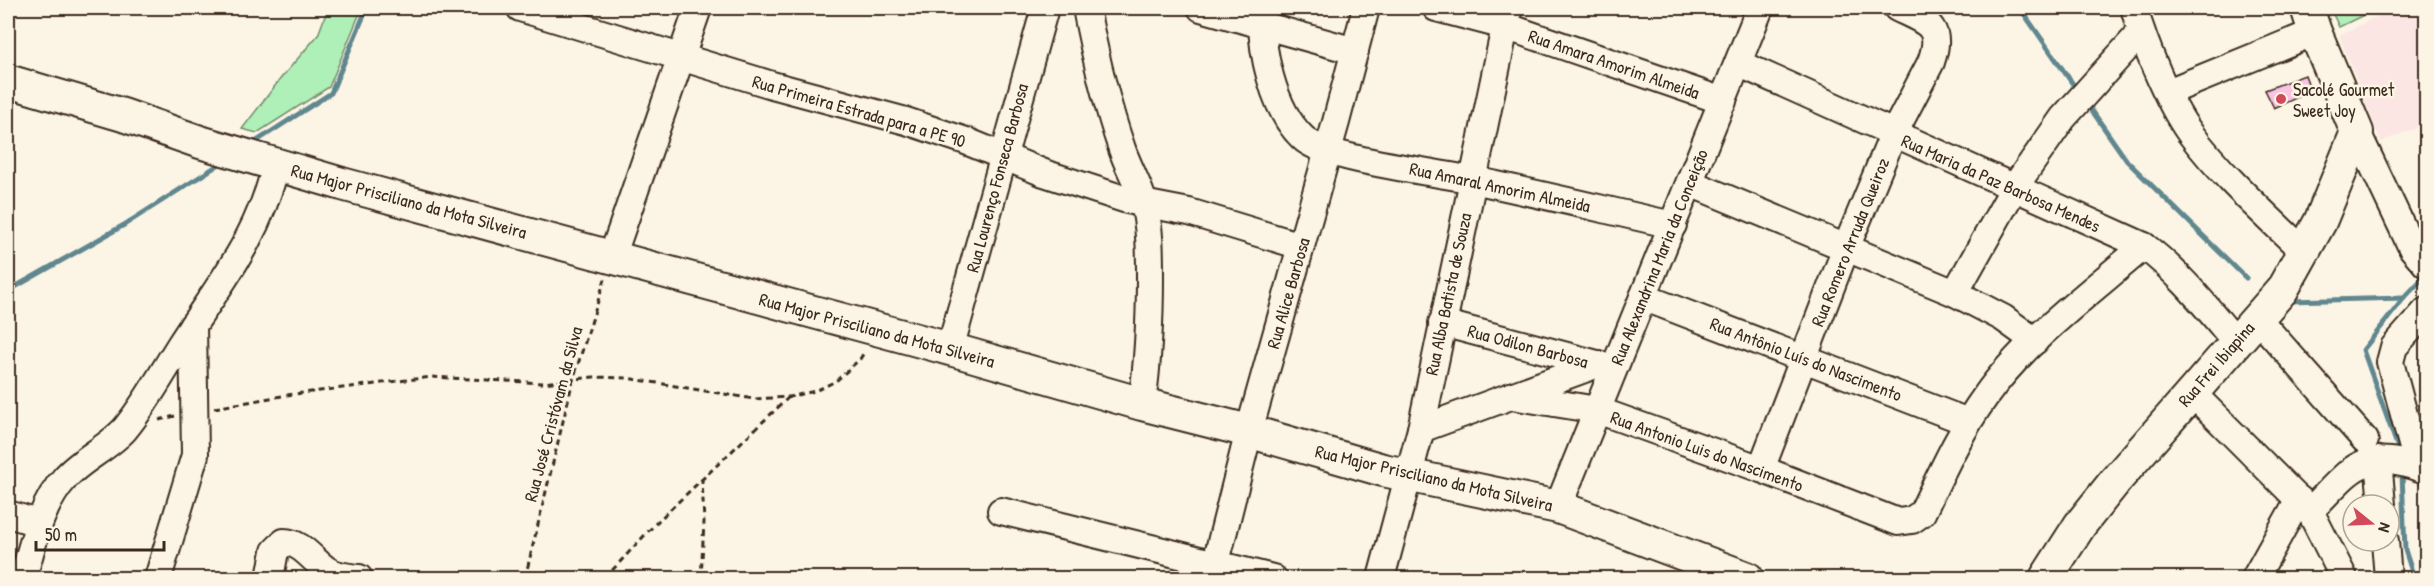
<svg xmlns="http://www.w3.org/2000/svg" width="2434" height="586" font-family="'Patrick Hand',sans-serif">
<style>
.built{fill:#fbe6e4}
.green{fill:#afefb8;stroke:#758c6b;stroke-width:1.5}
.lines{fill:none;stroke-linecap:round;stroke-linejoin:round}
.stream{stroke:#61878f;stroke-width:5}
.building{fill:#f8c4e2;stroke:#3b2a1e;stroke-width:1.5}
.minor-casing{stroke:#3b2a1e;stroke-width:30}
.major-casing{stroke:#3b2a1e;stroke-width:36}
.path{stroke:#3b2a1e;stroke-width:3;stroke-dasharray:6 4.5;stroke-linecap:butt}
.minor{stroke:#fcf5e5;stroke-width:26}
.major{stroke:#fcf5e5;stroke-width:32}
.poi-dot{fill:#d1495b;stroke:#fcf5e5;stroke-width:2}
.labels{text-anchor:middle;dominant-baseline:central;stroke-width:5;stroke-linejoin:round;paint-order:stroke}
.street-label{font-size:18px;fill:#3b2a1e;stroke:#fcf5e5}
.poi-label{font-size:18px;fill:#3b2a1e;stroke:#fcf5e5;text-anchor:start}
</style>
<rect width="100%" height="100%" fill="#fcf5e5"/>
<filter id="ink" filterUnits="userSpaceOnUse"><feTurbulence type="fractalNoise" baseFrequency=".0167" numOctaves="2"/><feDisplacementMap in="SourceGraphic" scale="12" xChannelSelector="R" yChannelSelector="G"/><feConvolveMatrix kernelMatrix="1 2 1 2 8 2 1 2 1" color-interpolation-filters="sRGB"/></filter>
<g filter="url(#ink)">
<polygon class="built" points="2395,8 2426,8 2426,124 2381,142 2339,35"/>
<g class="green">
<polygon points="328,8 362,8 329,87 257,133 242,129 281,78 318,35"/>
<polygon points="2330,8 2378,8 2339,27"/>
</g>
<g class="lines">
<g class="stream">
<polyline points="2020,8 2077,90"/>
<polyline points="2086,102 2127,161 2246,278"/>
<polyline points="249,146 331,93 367,8"/>
<polyline points="8,291 124,225 226,160"/>
<polyline points="2289,301 2404,298"/>
<polyline points="2399,451 2363,350 2404,298 2424,277"/>
<polyline points="2402,474 2405,550 2414,578"/>
</g>
</g>
<polygon class="building" points="2305,75 2311,91 2274,108 2265,90"/>
<g class="lines">
<g class="minor-casing">
<g id="minor">
<polyline points="520,8 772,85 906,121 966,141 1044,173 1127,200 1189,212 1301,246"/>
<path d="M1086,8C1095,55 1106,103 1122,149C1128,167 1139,185 1144,204C1150,227 1150,253 1150,277C1150,320 1148,361 1142,404"/>
<polyline points="1201,8 1355,51"/>
<path d="M1263,8C1259,47 1273,110 1303,138C1326,160 1436,172 1473,180C1540,194 1606,210 1673,225"/>
<polyline points="1436,8 1505,26 1723,101"/>
<path d="M2134,8C2144,43 2168,103 2190,133C2223,177 2265,214 2304,252"/>
<path d="M1738,63L2144,246C2180,273 2207,308 2236,342"/>
<polyline points="2168,92 2315,32"/>
<polyline points="2357,132 2412,248 2426,264"/>
<polyline points="1690,183 1955,293 2003,318 2035,341"/>
<polyline points="612,257 698,8"/>
<polyline points="1955,293 2014,188 2063,118 2141,32"/>
<polyline points="1643,297 1968,422"/>
<polyline points="2257,318 2365,440"/>
<polyline points="1442,323 1601,365"/>
<polyline points="950,349 1045,8"/>
<polyline points="2191,392 2310,511 2344,578"/>
<path d="M1512,396L1597,410L1761,469L1898,522L1912,520L1922,513C1941,474 1959,433 1985,397C2025,340 2091,292 2144,246"/>
<polyline points="1421,429 1598,364"/>
<polyline points="2378,460 2382,505"/>
<polyline points="2418,467 2390,362 2394,347 2426,311"/>
<path d="M1761,469L1846,248L1893,135L1931,62C1944,25 1926,22 1897,8"/>
<polyline points="1558,507 1760,8"/>
<polyline points="1001,511 1273,578"/>
<path d="M2310,511C2354,467 2360,447 2426,470"/>
<polyline points="8,514 38,523"/>
<polyline points="2385,541 2388,578"/>
<path d="M23,578C33,544 40,506 65,478C80,460 108,448 125,429C145,405 163,372 180,345C220,283 258,239 276,165"/>
<polyline points="158,578 195,455 193,325"/>
<path d="M270,578L275,551L284,542C302,542 313,561 327,570C336,576 349,577 359,578"/>
<polyline points="1212,578 1249,431 1336,122 1366,8"/>
<polyline points="1381,578 1421,429 1509,8"/>
<polyline points="2255,578 2299,499"/>
</g>
</g>
<g class="major-casing">
<g id="major">
<polyline points="8,81 123,115 200,142 342,184 950,349 1142,404 1241,429 1383,470 1558,507 1747,578"/>
<polyline points="2046,578 2080,525 2116,480 2282,290 2320,222 2357,132 2315,32 2307,8"/>
</g>
</g>
<g class="path">
<polyline points="214,408 287,395 431,377 544,383 593,377 627,378 754,399 789,397 815,391 836,381 860,359 865,351"/>
<polyline points="159,420 175,416"/>
<polyline points="525,578 573,380 605,279"/>
<polyline points="605,578 657,522 789,397"/>
<polyline points="701,578 704,522 702,480"/>
</g>
<use href="#minor" class="minor"/>
<use href="#major" class="major"/>
</g>
</g>
<circle class="poi-dot" cx="2281" cy="99" r="6"/>
<g class="labels">
<g class="street-label">
<text transform="translate(1614 64) rotate(19)">Rua Amara Amorim Almeida</text>
<text transform="translate(859 111) rotate(16)">Rua Primeira Estrada para a PE 90</text>
<text transform="translate(997 178) rotate(-75)">Rua Lourenço Fonseca Barbosa</text>
<text transform="translate(2001 183) rotate(24)">Rua Maria da Paz Barbosa Mendes</text>
<text transform="translate(1500 187) rotate(12)">Rua Amaral Amorim Almeida</text>
<text transform="translate(409 201) rotate(15)">Rua Major Prisciliano da Mota Silveira</text>
<text transform="translate(1850 242) rotate(-68)">Rua Romero Arruda Queiroz</text>
<text transform="translate(1659 257) rotate(-68)">Rua Alexandrina Maria da Conceição</text>
<text transform="translate(1288 293) rotate(-74)">Rua Alice Barbosa</text>
<text transform="translate(1448 294) rotate(-78)">Rua Alba Batista de Souza</text>
<text transform="translate(877 330) rotate(15)">Rua Major Prisciliano da Mota Silveira</text>
<text transform="translate(1528 346) rotate(15)">Rua Odilon Barbosa</text>
<text transform="translate(1806 359) rotate(21)">Rua Antônio Luís do Nascimento</text>
<text transform="translate(2216 364) rotate(-49)">Rua Frei Ibiapina</text>
<text transform="translate(553 414) rotate(-75)">Rua José Cristóvam da Silva</text>
<text transform="translate(1707 451) rotate(20)">Rua Antonio Luis do Nascimento</text>
<text transform="translate(1434 478) rotate(13)">Rua Major Prisciliano da Mota Silveira</text>
</g>
<g class="poi-label">
<text x="2293" y="89">Sacolé Gourmet<tspan x="2293" dy="21">Sweet Joy</tspan></text>
</g>
</g>
<rect width="2434" height="586" fill="none" stroke="#fcf5e5" stroke-width="30"/>
<rect x="15" y="15" width="2404" height="556" fill="none" stroke="#3b2a1e" stroke-width="2" filter="url(#ink)"/>
<g transform="translate(2371 523) rotate(108)"><circle r="28" fill="#fcf5e5" stroke="#afa495" stroke-width="1.5"/>
<path d="M0-4.5L10 22L0 15L-10 22Z" fill="#d1495b"/>
<text y="-9" font-size="16" font-weight="bold" text-anchor="middle" fill="#3b2a1e">N</text>
</g>
<path d="M36 541v9h128v-9" fill="none" stroke="#3b2a1e" stroke-width="3"/>
<text x="45" y="541" font-size="18" fill="#3b2a1e" stroke="#fcf5e5" stroke-width="4.5" paint-order="stroke">50 m</text>
</svg>
